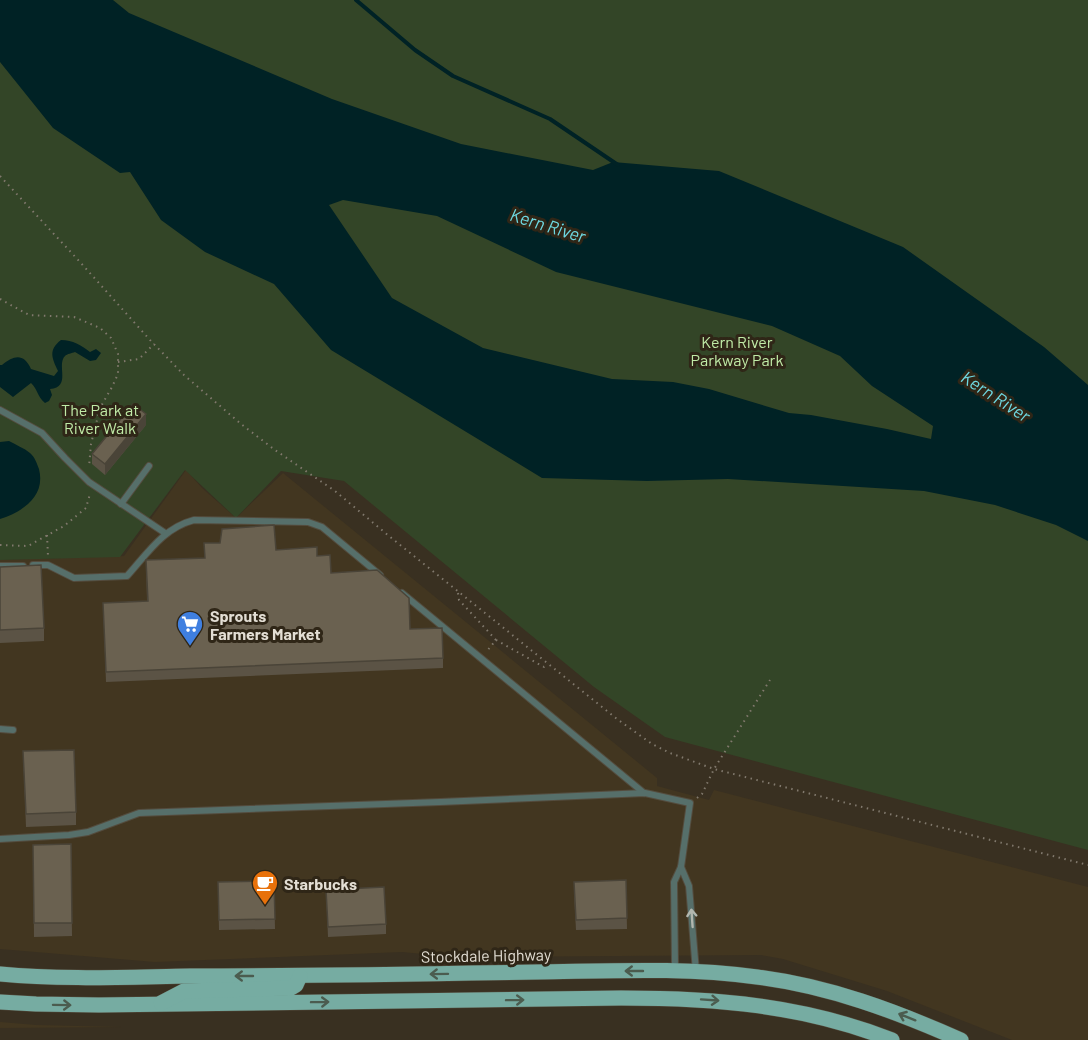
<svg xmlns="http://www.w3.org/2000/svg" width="1088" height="1040" font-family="Barlow,sans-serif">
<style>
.built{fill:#423620}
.green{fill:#334527}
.water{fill:#002225;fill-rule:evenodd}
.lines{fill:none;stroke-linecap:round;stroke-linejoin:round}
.stream{stroke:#002225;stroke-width:4}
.lane-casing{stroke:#544c3e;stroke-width:8}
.primary-casing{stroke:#544c3e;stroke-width:16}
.path{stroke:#81796d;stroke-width:2;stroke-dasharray:1.5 4.5;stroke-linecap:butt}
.lane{stroke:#566f6a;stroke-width:6}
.primary{stroke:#76aca2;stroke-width:15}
.wall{fill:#5b5345}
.shaded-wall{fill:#4a4438}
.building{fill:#6a6150;stroke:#4a4438;stroke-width:1.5}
.oneway{stroke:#b2b7af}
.oneway2{stroke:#4b5c4f}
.labels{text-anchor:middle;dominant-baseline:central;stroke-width:6;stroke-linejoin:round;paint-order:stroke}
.park-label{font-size:16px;fill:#c0eba7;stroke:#2f2617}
.poi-label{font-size:16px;font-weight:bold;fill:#e3ded4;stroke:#2f2617;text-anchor:start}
.street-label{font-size:16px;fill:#e3ded4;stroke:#2f2617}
.water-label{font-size:18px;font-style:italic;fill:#6ed9e2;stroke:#2f2617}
</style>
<rect width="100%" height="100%" fill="#393021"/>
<g class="built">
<polygon points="186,470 202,488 236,518 283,473 657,778 657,786 709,800 714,790 1088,887 1088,1040 1012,1040 887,991 783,959 761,955 455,957 402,952 155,962 0,949 0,560 124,556"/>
<polygon points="0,1022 36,1025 122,1027 0,1028"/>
</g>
<polygon class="green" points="0,0 1088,0 1088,850 665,737 594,687 344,481 281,471 236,518 185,470 120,557 0,560"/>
<g class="water">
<path d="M0,0H113L129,13L332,99L461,144L593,170L613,162L719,171L903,247L1044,347L1088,385V541L1056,525L995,505L924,491L728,479L647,481L542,478L331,350L274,284L205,252L161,220L130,172L120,173L53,128L0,62ZM343,200L437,216L556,272L772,326L840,356L872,386L933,426L931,439L887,429L811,415L789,413L709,389L673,382L612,379L483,348L392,298L329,205Z"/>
<path d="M61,340C73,340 81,345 90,352L96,349L101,353L96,360L90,361L75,352C72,353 67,354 65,356C56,365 72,387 50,389L52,395L49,401L45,403C37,396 38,390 31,383L13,397L0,387V365H2C14,355 24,353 31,369L54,376L58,371C52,358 48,350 61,340Z"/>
<path d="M9,441C16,445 24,448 30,453C35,457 37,464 39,469C46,497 22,512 0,519V442Z"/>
</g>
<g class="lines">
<polyline class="stream" points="356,0 415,50 453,76 550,119 618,165"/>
<g class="lane-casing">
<g id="lane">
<polyline points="0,410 42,433 65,458 89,482 165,533"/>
<polyline points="121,504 149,466"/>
<path d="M33,565H48L74,578L127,576C147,554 163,528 194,520L308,522L322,527L380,575"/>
<polyline points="0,566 23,566"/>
<polyline points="402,593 644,793"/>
<polyline points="0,729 13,730"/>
<polyline points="0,839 69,835 88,832 139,813 440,802 645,793 690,803 681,867 674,882 675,969"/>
<polyline points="681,867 689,886 696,972"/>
</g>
</g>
<g class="primary-casing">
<g id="primary">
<path d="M0,974C63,980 127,977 190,976C306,976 422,974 537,972C610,971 684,967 757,977C829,986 895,1011 961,1040"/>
<path d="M0,1002L36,1004L99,1005L621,998C716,998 803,1005 892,1040"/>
<polyline points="161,1003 184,991 291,988 296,985 300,976"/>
</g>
</g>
<g class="path">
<polyline points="0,176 80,262 150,340 184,375 241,424 275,450 335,491 389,536 617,719 652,744 670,753 714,769 1088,865"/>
<polyline points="0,299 29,315 74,317 100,328 111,338 118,354 118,374 112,387 100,408 91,444 89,467"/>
<polyline points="118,362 139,359 154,344"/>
<polyline points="47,535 48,556"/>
<polyline points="0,545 28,546 64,526 86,508 90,494"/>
<polyline points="458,593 459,600 496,640 487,651"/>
<polyline points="496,640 544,667 548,664"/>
<polyline points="697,798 702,794 714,769 770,680"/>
</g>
<use href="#lane" class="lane"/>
<use href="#primary" class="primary"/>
</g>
<g class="wall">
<polygon points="146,425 105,475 92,464 92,454"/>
<polygon points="276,550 317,556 331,573 410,629 443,658 443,668 106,682 103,603 147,601 146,560 204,558"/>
<polygon points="0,567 44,628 44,641 0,643"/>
<polygon points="23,751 76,812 76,825 26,827"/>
<polygon points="71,844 72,936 34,937 33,845"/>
<polygon points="626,880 627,929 576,930 574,892"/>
<polygon points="274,881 275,929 219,930 218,882"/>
<polygon points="326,890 386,924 386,934 328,937"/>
</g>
<polygon class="shaded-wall" points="146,414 146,425 105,475 105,464"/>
<g class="building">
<polygon points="133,404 146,414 105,464 92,454"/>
<polygon points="274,525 276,550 317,547 317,556 330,555 331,573 377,570 409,598 410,629 442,628 443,658 106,672 103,603 148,601 146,560 205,558 204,543 220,543 222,529"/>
<polygon points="41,565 44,628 0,630 0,567"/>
<polygon points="74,750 76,812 26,814 23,751"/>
<polygon points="71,844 72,923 34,923 33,845"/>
<polygon points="626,880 627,918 576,920 574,882"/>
<polygon points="274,881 275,919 219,920 218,882"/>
<polygon points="384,887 386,924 328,927 326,890"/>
</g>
<defs><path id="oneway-shaft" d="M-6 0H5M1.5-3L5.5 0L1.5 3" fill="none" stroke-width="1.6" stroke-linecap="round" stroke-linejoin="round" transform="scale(1.5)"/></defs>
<use class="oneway" href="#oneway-shaft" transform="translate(692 918) rotate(-94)"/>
<g class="oneway2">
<use href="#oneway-shaft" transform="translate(634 971) rotate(-180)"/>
<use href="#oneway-shaft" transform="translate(439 974) rotate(179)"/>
<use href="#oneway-shaft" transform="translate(244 976) rotate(180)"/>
<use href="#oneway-shaft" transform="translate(515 1000) rotate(-1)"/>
<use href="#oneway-shaft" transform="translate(710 1000) rotate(4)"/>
<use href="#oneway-shaft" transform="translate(320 1002) rotate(-1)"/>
<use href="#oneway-shaft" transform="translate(62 1005) rotate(1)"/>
<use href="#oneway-shaft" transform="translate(907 1017) rotate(-158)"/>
</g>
<defs>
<g id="supermarket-pin" transform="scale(1.35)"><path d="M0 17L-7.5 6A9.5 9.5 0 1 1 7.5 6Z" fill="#3f7fe0" stroke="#2f2617"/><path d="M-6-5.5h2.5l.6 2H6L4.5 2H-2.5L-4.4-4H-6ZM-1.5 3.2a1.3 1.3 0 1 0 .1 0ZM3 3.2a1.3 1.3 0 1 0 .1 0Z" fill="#fff"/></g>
<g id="cafe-pin" transform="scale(1.35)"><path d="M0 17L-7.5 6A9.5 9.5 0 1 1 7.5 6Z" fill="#e8710a" stroke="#2f2617"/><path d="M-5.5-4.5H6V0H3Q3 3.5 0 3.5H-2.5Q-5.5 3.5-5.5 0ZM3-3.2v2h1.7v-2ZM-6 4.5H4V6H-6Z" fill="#fff"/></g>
</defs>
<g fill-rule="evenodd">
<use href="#supermarket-pin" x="190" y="624"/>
<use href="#cafe-pin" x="265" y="883"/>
</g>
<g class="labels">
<g class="park-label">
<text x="737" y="341">Kern River<tspan x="737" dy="18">Parkway Park</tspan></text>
<text x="100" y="409">The Park at<tspan x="100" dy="18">River Walk</tspan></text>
</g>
<g class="poi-label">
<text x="210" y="615">Sprouts<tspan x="210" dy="18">Farmers Market</tspan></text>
<text x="284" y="883">Starbucks</text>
</g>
<g class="street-label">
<text transform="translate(486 955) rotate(-1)">Stockdale Highway</text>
</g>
<g class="water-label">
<text transform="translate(548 225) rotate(17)">Kern River</text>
<text transform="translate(996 396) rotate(33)">Kern River</text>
</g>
</g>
</svg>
